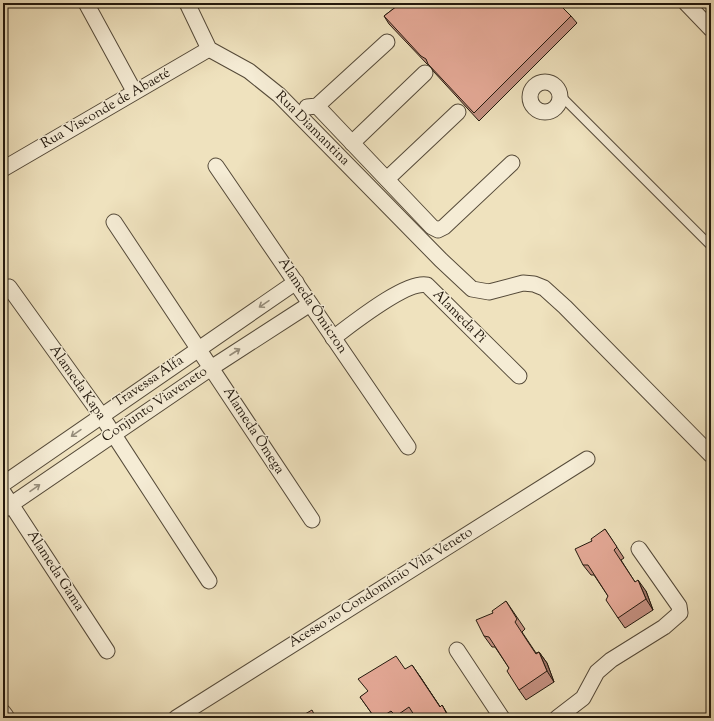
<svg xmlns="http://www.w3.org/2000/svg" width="714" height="721" font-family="'Sorts Mill Goudy',serif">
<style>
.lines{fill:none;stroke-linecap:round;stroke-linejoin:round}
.lane-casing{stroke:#554a39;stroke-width:10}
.street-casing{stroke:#554a39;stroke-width:17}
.lane{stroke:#f5ecd5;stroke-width:8}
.street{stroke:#f5ecd5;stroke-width:15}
.wall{fill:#c59182;stroke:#22180d}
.shaded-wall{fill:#a0766a;stroke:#22180d}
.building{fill:#e5a997;stroke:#22180d}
.oneway{stroke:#968d7b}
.labels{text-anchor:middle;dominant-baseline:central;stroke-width:3;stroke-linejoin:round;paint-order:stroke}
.street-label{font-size:14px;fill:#22180d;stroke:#f5ecd5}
</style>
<rect width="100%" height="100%" fill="#efe2be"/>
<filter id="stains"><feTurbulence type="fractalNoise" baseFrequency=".005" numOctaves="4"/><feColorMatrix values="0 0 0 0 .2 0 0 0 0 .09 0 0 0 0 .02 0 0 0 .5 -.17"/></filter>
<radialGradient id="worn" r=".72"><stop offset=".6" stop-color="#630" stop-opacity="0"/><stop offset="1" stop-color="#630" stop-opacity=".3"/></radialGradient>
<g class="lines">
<g class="lane-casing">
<polyline id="lane" points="560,95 711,246"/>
</g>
<g class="street-casing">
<g id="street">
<polyline points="86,3 134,91"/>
<polyline points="187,3 209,49 249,71 279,95 441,260 472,289 489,292 523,283 534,284 544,288 565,307 711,455"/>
<polyline points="686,3 711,29"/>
<circle cx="545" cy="97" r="15"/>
<polyline points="317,106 432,227 438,230 444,227 512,163"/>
<polyline points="307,107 317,106 387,42"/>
<polyline points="352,143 425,73"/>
<polyline points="216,166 408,447"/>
<polyline points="3,169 209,49"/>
<polyline points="387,179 458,112"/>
<polyline points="114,222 312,520"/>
<polyline points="9,287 101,415 209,581"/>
<path d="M333,338C351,325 406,280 427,285L519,376"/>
<polyline points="3,484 296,282"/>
<polyline points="3,492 107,651"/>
<polyline points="3,510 211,368 310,304"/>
<polyline points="457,650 502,718"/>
<polyline points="3,712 6,716"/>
<polyline points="176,718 587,459"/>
<polyline points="557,718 583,698 597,672 611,660 664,627 680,613 679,606 639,549"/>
</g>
</g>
<use href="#lane" class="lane"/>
<use href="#street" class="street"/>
</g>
<g class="wall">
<polygon points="396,3 564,3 561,6 571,16 577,23 479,121 434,72 430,66 427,64 389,24 384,16 397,6"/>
<polygon points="605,529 624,558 621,560 635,582 646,591 653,610 625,628 618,618 608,596 594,575 591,575 583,565 592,541"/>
<polygon points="506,601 525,629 522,632 536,653 539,652 547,663 554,682 526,700 519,690 509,668 495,647 492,647 484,636 493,613"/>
<polygon points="405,669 419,675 440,707 450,718 375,718 360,697 368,692"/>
</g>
<g class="shaded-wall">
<polygon points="638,580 646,591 653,610 646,599"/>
<polygon points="539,652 547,663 554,682 547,671"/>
<polygon points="412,665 419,675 447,717 440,707"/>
<polygon points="442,705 450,718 449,718"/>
</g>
<g class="building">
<polygon points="396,3 558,3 571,16 474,113 428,64 426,59 421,56 384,16 397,6"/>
<polygon points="605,529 617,547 614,550 635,582 638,580 646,599 618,618 606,600 608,596 588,565 583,565 575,549 592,541 591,539"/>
<polygon points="506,601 517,619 515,622 528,642 536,654 539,652 547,671 519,690 507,671 509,668 489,637 484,636 476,620 493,613 492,611"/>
<polygon points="396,656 405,669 412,665 440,707 442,705 449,718 416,718 409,707 396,716 391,711 380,718 375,718 360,697 368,691 358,679"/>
<polygon points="312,710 316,718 298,718"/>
</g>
<defs><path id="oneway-shaft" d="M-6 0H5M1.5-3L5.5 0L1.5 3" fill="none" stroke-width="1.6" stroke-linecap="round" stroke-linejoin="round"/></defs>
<g class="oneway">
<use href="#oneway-shaft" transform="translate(264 304) rotate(146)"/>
<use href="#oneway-shaft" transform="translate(235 352) rotate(-33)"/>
<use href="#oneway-shaft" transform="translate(76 433) rotate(145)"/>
<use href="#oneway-shaft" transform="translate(35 488) rotate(-35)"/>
</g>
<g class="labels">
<g class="street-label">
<text transform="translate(106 109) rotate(-30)">Rua Visconde de Abaeté</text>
<text transform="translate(312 129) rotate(45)">Rua Diamantina</text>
<text transform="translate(312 306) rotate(56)">Alameda Ômicron</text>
<text transform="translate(459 317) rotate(45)">Alameda Pi</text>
<text transform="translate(149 382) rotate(-34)">Travessa Alfa</text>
<text transform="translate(77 383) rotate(55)">Alameda Kapa</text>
<text transform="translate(155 405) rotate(-34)">Conjunto Viaveneto</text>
<text transform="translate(253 431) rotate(57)">Alameda Ômega</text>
<text transform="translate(55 571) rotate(57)">Alameda Gama</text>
<text transform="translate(381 588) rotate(-32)">Acesso ao Condomínio Vila Veneto</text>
</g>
</g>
<rect width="714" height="721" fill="none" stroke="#efe2be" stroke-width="16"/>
<rect x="4" y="4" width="706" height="713" fill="none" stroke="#22180d" stroke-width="2"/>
<rect x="8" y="8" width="698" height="705" fill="none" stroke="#22180d"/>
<rect width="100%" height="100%" filter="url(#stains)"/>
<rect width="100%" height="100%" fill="url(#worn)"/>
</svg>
